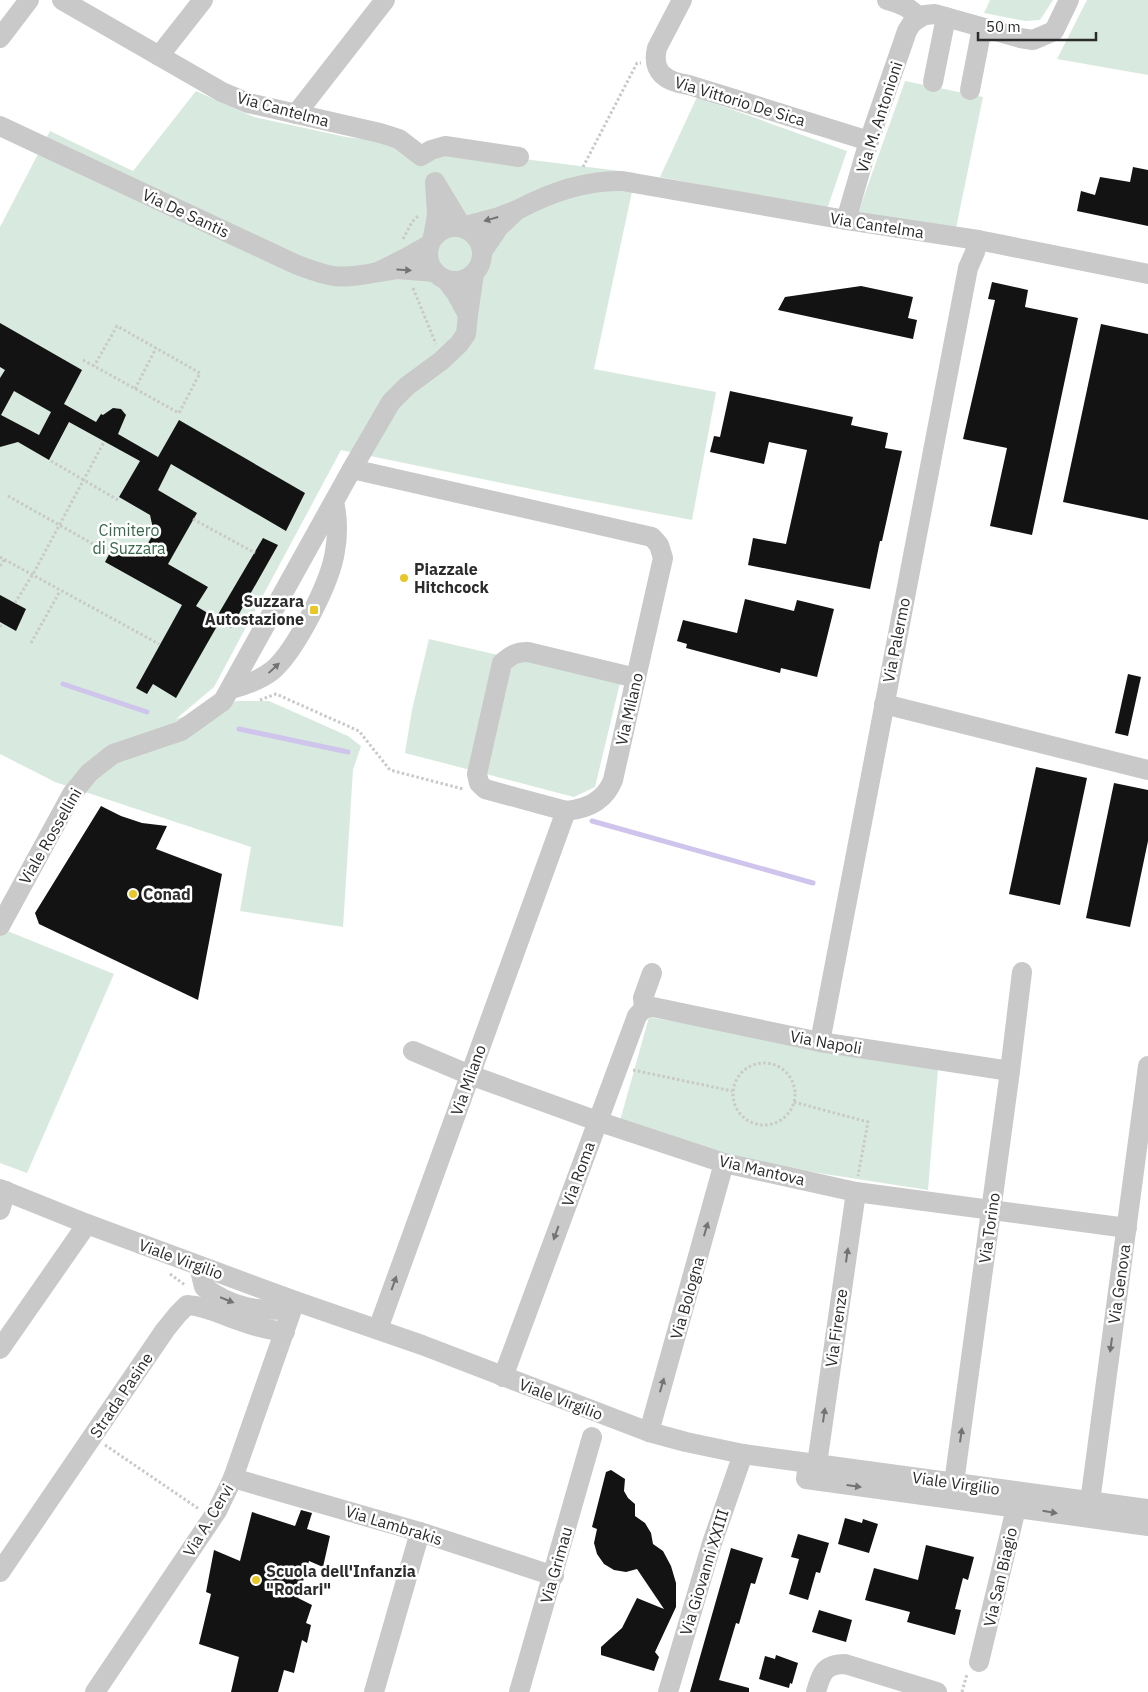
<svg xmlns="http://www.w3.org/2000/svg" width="1148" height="1692" font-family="'IBM Plex Sans',sans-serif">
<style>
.green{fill:#d8eadf}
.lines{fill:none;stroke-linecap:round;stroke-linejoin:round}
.stream{stroke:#cfc4eb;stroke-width:5}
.building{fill:#131313;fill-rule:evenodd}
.path{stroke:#c9c9c9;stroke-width:3;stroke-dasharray:2.5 2.5;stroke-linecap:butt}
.minor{stroke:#c9c9c9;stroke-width:20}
.oneway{fill:#737373}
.poi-dot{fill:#e8c728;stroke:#fff;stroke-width:2}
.labels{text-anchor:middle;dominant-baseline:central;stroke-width:5;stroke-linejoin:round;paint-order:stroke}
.street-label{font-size:16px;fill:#2c2c2c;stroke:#fff}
.park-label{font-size:16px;fill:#39684d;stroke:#fff}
.poi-label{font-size:16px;font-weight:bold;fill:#2c2c2c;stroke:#fff;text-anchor:start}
</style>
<rect width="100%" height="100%" fill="#fff"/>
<g class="green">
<polygon points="990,0 1053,0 1040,20 1025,21 984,13"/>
<polygon points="1087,0 1148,0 1148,75 1057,59"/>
<polygon points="905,81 983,97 955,233 858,213"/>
<polygon points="196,91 254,117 346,137 636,173 594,369 716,392 692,520 570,497 341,450 214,687 176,719 237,701 269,701 348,736 361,746 353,770 343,927 240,911 251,847 55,782 0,754 0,227 50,131 133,171"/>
<polygon points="697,97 847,151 827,209 660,177"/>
<polygon points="429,639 620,683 595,787 574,797 405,753 412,710"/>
<polygon points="0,928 114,974 27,1173 0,1163"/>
<polygon points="649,1017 938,1069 928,1190 728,1159 618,1128"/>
</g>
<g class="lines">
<g class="stream">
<polyline points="63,684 147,712"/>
<polyline points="239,729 348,752"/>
<polyline points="592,821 813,883"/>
</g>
</g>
<g class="building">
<polygon points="1133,167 1148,170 1148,226 1077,211 1081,191 1095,195 1100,177 1130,182"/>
<polygon points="992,282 1028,290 1025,307 1078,318 1032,535 990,526 1007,448 963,439 995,300 988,299"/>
<polygon points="861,286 913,297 908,318 917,320 913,339 778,310 785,297"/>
<path d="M0,323L82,370L64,404L96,422L101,414L103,415L113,408L121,409L126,415L118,434L158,457L179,420L305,493L286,531L171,464L158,490L197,513L168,564L208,587L196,606L216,618L263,538L278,545L231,628L220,621L176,698L153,684L147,694L136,688L182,605L105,562L114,545L129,553L145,548L154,533L150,515L119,497L140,461L69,422L49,460L18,442L0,447V378L5,370L0,367ZM14,391L51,412L39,435L1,415Z"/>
<polygon points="1101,324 1148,334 1148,520 1063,502"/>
<polygon points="730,391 853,417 851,425 888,433 885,448 902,451 882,541 880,541 870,589 748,565 753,538 786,544 807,450 769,442 764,464 710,452 714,436 720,437"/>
<polygon points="0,595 26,609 16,631 0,622"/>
<polygon points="745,599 794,611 797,600 834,609 817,677 781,668 780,673 686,648 687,644 677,641 683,620 737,633"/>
<polygon points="1128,674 1141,677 1128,736 1115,733"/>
<polygon points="1036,767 1087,778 1060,905 1009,894"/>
<polygon points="1114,783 1148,790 1148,841 1130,927 1086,918"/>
<polygon points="101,806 121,816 142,823 167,826 156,849 222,874 198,1000 39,924 35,913"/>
<polygon points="611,1470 625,1479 624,1491 628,1498 635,1504 635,1516 645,1523 651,1533 653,1544 663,1551 671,1566 676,1583 676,1607 655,1652 659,1657 654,1671 601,1655 601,1647 622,1628 637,1598 664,1609 637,1569 626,1572 614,1570 604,1564 597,1554 594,1543 597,1529 592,1527 606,1472"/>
<polygon points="301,1510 312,1513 307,1529 330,1536 323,1567 309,1561 298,1598 312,1605 306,1623 311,1625 307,1643 302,1640 294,1673 284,1670 278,1692 231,1692 239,1657 199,1644 211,1594 206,1592 214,1550 240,1561 252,1512 295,1526"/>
<polygon points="845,1518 862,1523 863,1519 878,1524 869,1553 838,1544"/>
<polygon points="798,1534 829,1543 820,1573 816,1572 808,1600 789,1594 799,1559 791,1557"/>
<polygon points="926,1545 974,1557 968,1580 963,1578 955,1609 961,1610 955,1635 907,1622 910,1612 865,1600 874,1568 918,1580"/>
<polygon points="731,1548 763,1558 755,1584 751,1583 739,1624 736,1623 719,1680 749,1688 749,1692 690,1692"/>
<polygon points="819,1610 852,1620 846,1642 812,1632"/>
<polygon points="776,1655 798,1663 792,1684 790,1683 789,1688 759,1679 765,1656 775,1659"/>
</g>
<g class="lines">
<g class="path">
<polyline points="583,167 637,63 641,63"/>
<polyline points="403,239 412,222 419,215"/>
<polyline points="413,288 436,344"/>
<polyline points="83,360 94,366 179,413 200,373 117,326 94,366"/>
<polyline points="135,389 156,348"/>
<polyline points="51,461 118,500"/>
<polyline points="8,496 109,553"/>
<polyline points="193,519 255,553"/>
<polyline points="0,557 159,644"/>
<polyline points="0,566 4,560"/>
<polyline points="15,603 33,574 104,442"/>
<polyline points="0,627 2,623"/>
<polyline points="31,643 60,591"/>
<polyline points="260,700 276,694 359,731 390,770 463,789"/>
<circle cx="764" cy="1094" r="31"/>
<polyline points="633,1070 732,1091"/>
<polyline points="794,1102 868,1122 858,1176"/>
<polyline points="170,1274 185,1285"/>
<polyline points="105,1445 199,1509"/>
<polyline points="962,1692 967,1674"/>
</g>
<g class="minor">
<polyline points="62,0 222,92 248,103 380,133 399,139 421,156 431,150 445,146 519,157"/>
<path d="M682,0L657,48C651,73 667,82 689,85L869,141"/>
<path d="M887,0C900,4 911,7 919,18L925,15L935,14L1020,38L1033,40L1054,31L1069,0"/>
<polyline points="0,38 29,0"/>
<polyline points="159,56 203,0"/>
<polyline points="933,82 946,17"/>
<polyline points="970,90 982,28"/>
<polyline points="296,114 385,0"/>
<path d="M0,126L295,264C331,278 340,280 378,272"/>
<path d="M517,210C549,193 586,180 622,181L846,220L978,240L1148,274"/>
<polyline points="846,220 869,141 907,31 912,23 919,18"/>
<circle cx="455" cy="254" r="27"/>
<polyline points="433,237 437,215 435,182 462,227 496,218 517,210 499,227 482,252"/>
<polyline points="429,245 406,258 378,272 397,269 435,272"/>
<polyline points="446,280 456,293 468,315 474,273"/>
<path d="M231,689C246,685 261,680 273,670C296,650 331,581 335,551C338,534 338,519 334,502"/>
<polyline points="884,704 1148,770"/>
<path d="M566,811L485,789L479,783L477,774L502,663C511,655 516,652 528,652L636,678"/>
<polyline points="0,926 72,794 89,773 113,754 181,731 223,701 352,469"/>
<polyline points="644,1008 653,1007 820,1042 1010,1071"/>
<polyline points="820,1042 968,268 975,252 978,240"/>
<polyline points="413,1051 470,1075 597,1121 724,1163 856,1192 1127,1228"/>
<polyline points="0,1189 87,1224 295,1301 422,1345 649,1432 686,1442 743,1454 1148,1509"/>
<polyline points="0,1210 6,1191"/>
<path d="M199,1266L204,1287C232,1308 258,1312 292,1309"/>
<path d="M378,1329L566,811C587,809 605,801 613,780L663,558L659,545L652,537L352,469L391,402L407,386L441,361L459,344L466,334L468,315"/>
<polyline points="0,1349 87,1224"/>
<polyline points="503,1377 637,1016 644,1008 643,998 652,973"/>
<polyline points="649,1432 724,1163"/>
<polyline points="808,1463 806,1479 1148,1526"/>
<polyline points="817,1464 856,1192"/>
<polyline points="233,1478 420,1532 554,1576"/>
<polyline points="954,1483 1010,1071 1022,972"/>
<polyline points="1090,1502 1148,1066"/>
<path d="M0,1572L165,1330L178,1314L187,1305C207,1306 224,1316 243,1322C256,1327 270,1330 285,1332"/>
<polyline points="979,1662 1019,1496"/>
<polyline points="95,1692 217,1511 233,1478 295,1301"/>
<polyline points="374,1692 420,1532"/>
<polyline points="519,1692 592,1437"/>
<polyline points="668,1692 712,1543 743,1454"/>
<path d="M816,1692C821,1674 824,1664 845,1664L937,1692"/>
</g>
</g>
<defs><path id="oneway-solid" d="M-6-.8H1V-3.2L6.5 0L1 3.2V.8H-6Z" transform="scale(1.25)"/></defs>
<g class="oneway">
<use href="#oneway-solid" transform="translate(491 219) rotate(164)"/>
<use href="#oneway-solid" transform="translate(404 270) rotate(3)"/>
<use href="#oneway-solid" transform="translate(274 668) rotate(-43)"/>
<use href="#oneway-solid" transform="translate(706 1229) rotate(-74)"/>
<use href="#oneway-solid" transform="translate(556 1233) rotate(110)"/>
<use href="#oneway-solid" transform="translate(847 1255) rotate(-82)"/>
<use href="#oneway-solid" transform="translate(394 1283) rotate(-70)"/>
<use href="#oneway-solid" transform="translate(227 1300) rotate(22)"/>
<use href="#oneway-solid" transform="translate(1111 1345) rotate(98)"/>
<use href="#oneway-solid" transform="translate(662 1385) rotate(-74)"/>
<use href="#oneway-solid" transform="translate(824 1415) rotate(-82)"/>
<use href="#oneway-solid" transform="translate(961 1435) rotate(-82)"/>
<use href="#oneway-solid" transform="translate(854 1486) rotate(8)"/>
<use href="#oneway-solid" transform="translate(1050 1512) rotate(10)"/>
</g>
<g class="poi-dot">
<circle cx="404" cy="578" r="5"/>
<rect x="309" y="605" width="10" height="10" rx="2.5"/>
<circle cx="133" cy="894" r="5"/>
<circle cx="256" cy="1580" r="5"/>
</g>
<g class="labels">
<g class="street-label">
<text transform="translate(740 101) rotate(17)">Via Vittorio De Sica</text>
<text transform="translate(283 109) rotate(15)">Via Cantelma</text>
<text transform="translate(879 117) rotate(-72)">Via M. Antonioni</text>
<text transform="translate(186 213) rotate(25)">Via De Santis</text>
<text transform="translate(877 225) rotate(9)">Via Cantelma</text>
<text transform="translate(896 640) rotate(-79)">Via Palermo</text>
<text transform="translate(629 709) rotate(-77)">Via Milano</text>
<text transform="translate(50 836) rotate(-60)">Viale Rossellini</text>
<text transform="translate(826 1042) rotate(10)">Via Napoli</text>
<text transform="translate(468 1080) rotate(-70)">Via Milano</text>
<text transform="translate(762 1170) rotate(13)">Via Mantova</text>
<text transform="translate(578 1174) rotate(-70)">Via Roma</text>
<text transform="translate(989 1228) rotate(-82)">Via Torino</text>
<text transform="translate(181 1259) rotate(20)">Viale Virgilio</text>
<text transform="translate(1119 1284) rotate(-82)">Via Genova</text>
<text transform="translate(687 1298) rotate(-74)">Via Bologna</text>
<text transform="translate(836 1328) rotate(-82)">Via Firenze</text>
<text transform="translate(121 1395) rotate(-56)">Strada Pasine</text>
<text transform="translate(561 1399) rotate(21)">Viale Virgilio</text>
<text transform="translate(956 1483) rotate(8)">Viale Virgilio</text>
<text transform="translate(208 1520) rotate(-59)">Via A. Cervi</text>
<text transform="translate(394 1525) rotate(17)">Via Lambrakis</text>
<text transform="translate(556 1565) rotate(-74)">Via Grimau</text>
<text transform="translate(704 1572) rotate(-73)">Via Giovanni XXIII</text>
<text transform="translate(1000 1577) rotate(-77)">Via San Biagio</text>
</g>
<g class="park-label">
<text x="129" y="530">Cimitero<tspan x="129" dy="18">di Suzzara</tspan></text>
</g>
<g class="poi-label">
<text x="414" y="569">Piazzale<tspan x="414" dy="18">Hitchcock</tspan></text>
<text x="304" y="601" text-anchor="end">Suzzara<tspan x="304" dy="18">Autostazione</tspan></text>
<text x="143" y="894">Conad</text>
<text x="266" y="1571">Scuola dell'Infanzia<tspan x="266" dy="18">"Rodari"</tspan></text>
</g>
</g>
<path d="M978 32v8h118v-8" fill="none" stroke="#2c2c2c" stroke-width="2.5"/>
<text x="986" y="32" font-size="15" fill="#2c2c2c" stroke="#ffffff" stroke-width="4" paint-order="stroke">50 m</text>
</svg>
